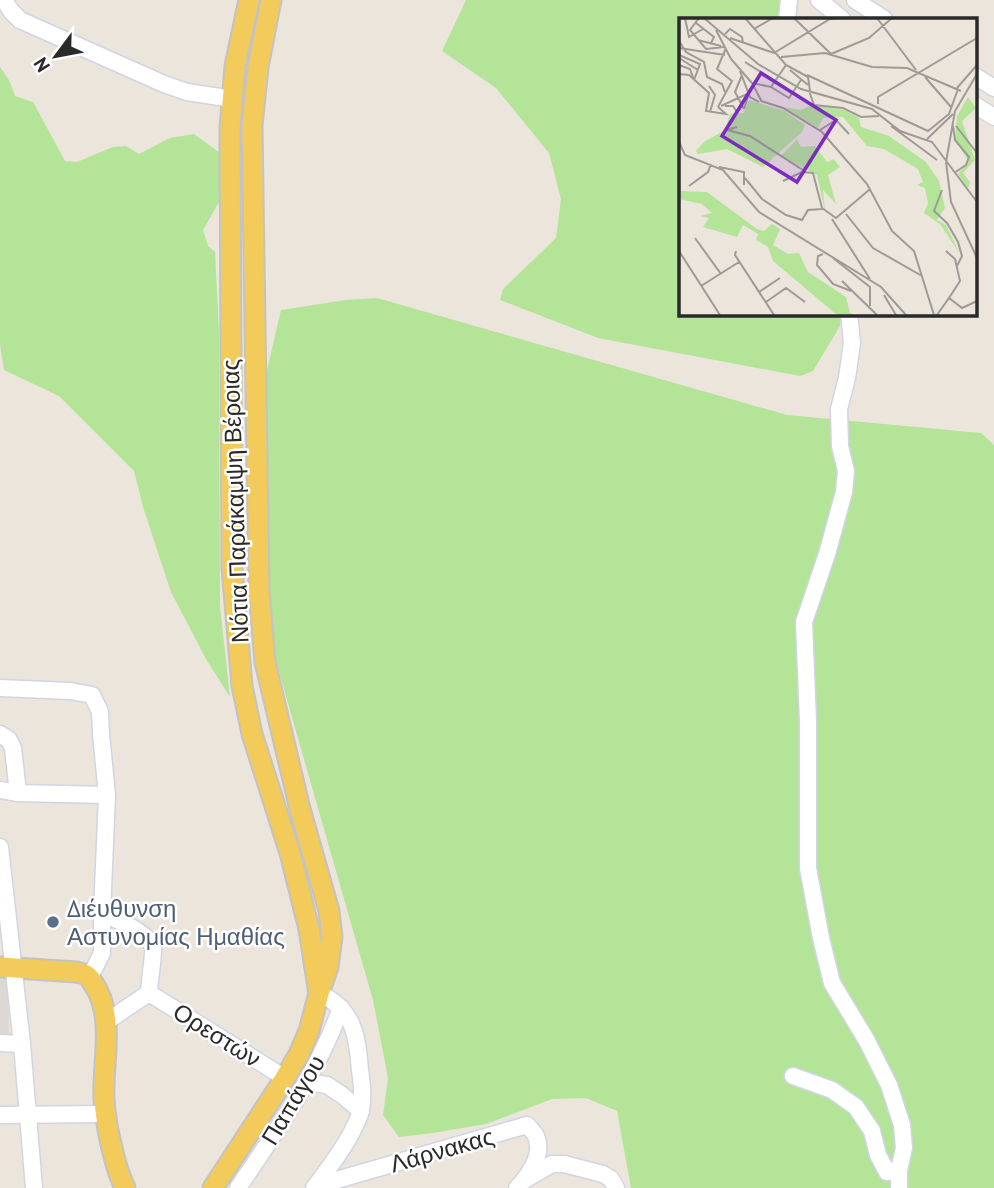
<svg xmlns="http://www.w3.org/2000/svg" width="994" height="1188" font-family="'PT Sans',sans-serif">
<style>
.green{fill:#b3e498}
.plaza{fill:#dcd8d3}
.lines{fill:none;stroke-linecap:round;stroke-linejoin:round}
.minor-casing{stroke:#d1d5e3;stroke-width:19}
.major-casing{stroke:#c3c3c3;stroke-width:23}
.minor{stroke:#fff;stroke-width:16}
.major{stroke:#f2cb5b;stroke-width:19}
.service-dot{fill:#5c6f8a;stroke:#fff;stroke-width:2.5}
.labels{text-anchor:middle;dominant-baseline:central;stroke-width:5;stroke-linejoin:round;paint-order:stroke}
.street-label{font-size:24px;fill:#2a2a2a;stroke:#fff}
.service-label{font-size:24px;fill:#4e5e75;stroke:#fff;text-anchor:start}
.inset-road{fill:none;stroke:#9e9a95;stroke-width:2}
.view{fill:#7b2cbf;fill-opacity:0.15;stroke:#7b2cbf;stroke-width:3.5}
.inset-edge{fill:none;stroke:#2a2a2a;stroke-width:3.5}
</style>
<rect width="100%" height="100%" fill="#ece5dc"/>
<g class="green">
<polygon points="466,0 780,0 779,19 681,19 681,313 841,313 840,326 813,371 800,376 598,338 500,300 503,289 556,238 561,199 549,153 496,88 442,51"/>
<polygon points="0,67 9,80 15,96 33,102 65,161 77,162 113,147 126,146 139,154 170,138 194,134 220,153 219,202 203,230 208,246 215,252 219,333 220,607 230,697 206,659 171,592 143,507 134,471 59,396 4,370 0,345"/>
<polygon points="377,298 787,415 981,433 994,445 994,1188 631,1188 617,1111 586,1098 552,1099 486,1124 433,1133 399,1137 383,1115 388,1078 373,1000 271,644 265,379 281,310 346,300"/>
</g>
<polygon class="plaza" points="0,979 8,979 9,1037 0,1037"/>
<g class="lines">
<g class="minor-casing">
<g id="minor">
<polyline points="4,0 11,11 20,20 164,84 187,92 233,99"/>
<polyline points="819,0 842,19"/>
<polyline points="855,0 884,19"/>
<polyline points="787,19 789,0"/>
<polyline points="975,76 994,88"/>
<polyline points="975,105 994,117"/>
<polyline points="0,688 70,691 92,695 100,712 101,734 107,795 102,913 102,953 94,969 88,975"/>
<polyline points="0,734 9,740 13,748 18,793"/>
<polyline points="0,790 18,793 107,795"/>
<polyline points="0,847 22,1044 34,1188"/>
<path d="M102,913C115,920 148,931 153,948C154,953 149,985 149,993"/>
<polyline points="149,993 285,1078"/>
<polyline points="106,1022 149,993"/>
<polyline points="0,1043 22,1044"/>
<polyline points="793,1076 832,1090 856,1107 872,1131 878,1155 887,1172 899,1170 904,1148 902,1125 889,1085 867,1041 832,983 821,938 808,868 808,721 804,622 827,554 844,492 846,471 840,446 839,409 847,378 852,343 849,313"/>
<polyline points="307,1082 327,1085 342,1095 361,1111"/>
<polyline points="0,1115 105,1114"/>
<polyline points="899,1170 899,1188"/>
<polyline points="526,1179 552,1164 564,1164 603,1174 611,1179 616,1188"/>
<path d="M238,1188C277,1130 317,1074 341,1008"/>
<path d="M314,1188C331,1165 350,1141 360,1114C364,1101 362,1083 360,1070C357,1034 354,1010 319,993"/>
<path d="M317,1188L316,1186L527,1125C528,1126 534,1133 535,1134C545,1153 529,1175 517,1188"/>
</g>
</g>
<g class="major-casing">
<g id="major">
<polyline points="249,0 235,66 230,128 232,568 242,686 252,734 290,853 309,929 318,988"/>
<path d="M0,967L76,972C80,973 83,973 86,975C89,976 91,980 93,983C116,1016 102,1062 104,1099C105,1122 115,1168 125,1188"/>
<polyline points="213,1188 285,1078 299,1054 309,1031 319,993 328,967 332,937 329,911 300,809 265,662 259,590 252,126 258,67 271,0"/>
</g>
</g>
<use href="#minor" class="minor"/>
<use href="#major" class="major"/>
</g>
<circle class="service-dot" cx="53" cy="922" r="7"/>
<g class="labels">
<g class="street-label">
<text transform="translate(235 501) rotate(-92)">Νότια Παράκαμψη Βέροιας</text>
<text transform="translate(217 1035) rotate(32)">Ορεστών</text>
<text transform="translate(293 1100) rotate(-59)">Παπάγου</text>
<text transform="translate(442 1150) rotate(-16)">Λάρνακας</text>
</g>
<g class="service-label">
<text x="67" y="908">Διέυθυνση<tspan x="67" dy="28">Αστυνομίας Ημαθίας</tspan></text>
</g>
</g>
<g transform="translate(679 18)">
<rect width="298" height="298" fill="#ece5dc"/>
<path d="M289,79L297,90L283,103L296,142L284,155L291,164L289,171L279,156L290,144L276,121L278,98ZM70,82L106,93L126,107L123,114L84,149L48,131L19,136L17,133L25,124L46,112L51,96L65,95ZM133,87L165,92L180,100L182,109L210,118L247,144L260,163L266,190L258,202L267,207L281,236L261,206L245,195L249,185L246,170L238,167L244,164L239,151L205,131L188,128L164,99L144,100L139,110L104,89L122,92ZM118,121L122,129L136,128L148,144L155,141L161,149L149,157L157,186L144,172L146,193L138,157L102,138ZM0,173L28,174L78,211L85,213L93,206L101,211L94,227L109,236L120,235L129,254L167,279L171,295L176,297H158L94,243L89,229L77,222L79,216L64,207L58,219L24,209L30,200L21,198L33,195L23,186L0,181Z" fill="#b3e498"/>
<path class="inset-road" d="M6,0L10,19L24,11M20,0L11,12L27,31L45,29M25,0L79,46L122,71L193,91L221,113L253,124L298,184M66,0L107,47L129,59L131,73M115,0L152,36M198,0L237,52M17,5L35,19L32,25M75,11L94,0M37,12L52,41L73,65M46,16L51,11L63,19L64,25M51,20L95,35L151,1L162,0M19,22L42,28M0,23L7,34L25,44L28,59L43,66L46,74M0,30L46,37M152,36L190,20L213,0M0,37L21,46L15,62M102,39L146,35L193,49L228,50L282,73M0,40L19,52M66,44L107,70M0,47L11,51L15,62M111,52L129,67M61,53L71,79L80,84M0,56L10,57L30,75L27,93L47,96L39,89M298,56L276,93L267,144L272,184L298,240M63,57L56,74L65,91M128,57L249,113L270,96L279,71M246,59L272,89M30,68L36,77L31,94M92,69L110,80L122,62M278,70L298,47M130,73L135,87L164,90L182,99L200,98M82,83L104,90L143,114L188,166L213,213L235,233L255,297M83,84L73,65L92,69L107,47M199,86V79L298,20M42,88L70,75L65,91M46,88H54L58,94L62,89M39,89L53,63L38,51L47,30M212,108L258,142M274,108L276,122L290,139L287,147L275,155M277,108L298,135M58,109L48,112L71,118L127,154M141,112L157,102L170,116M248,121L274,96M0,124L6,137L44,152L80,194L202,269L227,297M40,149L65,154V167M66,160L83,181L107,197L123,202L129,192L143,191M104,163L123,154L134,155L143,190L157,200L190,172M10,168L29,154L32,146M263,172L255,193L268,205L279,224L283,238L278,248M167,196L194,230L243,258M153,201L191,261M16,220L42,256M0,233L41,297M57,233L56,237L95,297M267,233L276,241L281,263L270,280M144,236L139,238L138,247L154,266L172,273M154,240L191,269V288M163,263L198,297M22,268L60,244M80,274L101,260M205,277L217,297M87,284L107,270L126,284M258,297L270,280L283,290L298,283"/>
<path class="view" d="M82,55L157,102L118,164L43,118Z"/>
<rect width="298" height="298" class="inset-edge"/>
</g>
<g transform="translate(56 56) rotate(238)" stroke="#ffffff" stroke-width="5" paint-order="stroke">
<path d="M0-5L12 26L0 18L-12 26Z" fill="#2a2a2a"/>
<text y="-10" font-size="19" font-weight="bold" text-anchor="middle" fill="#2a2a2a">N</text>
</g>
</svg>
